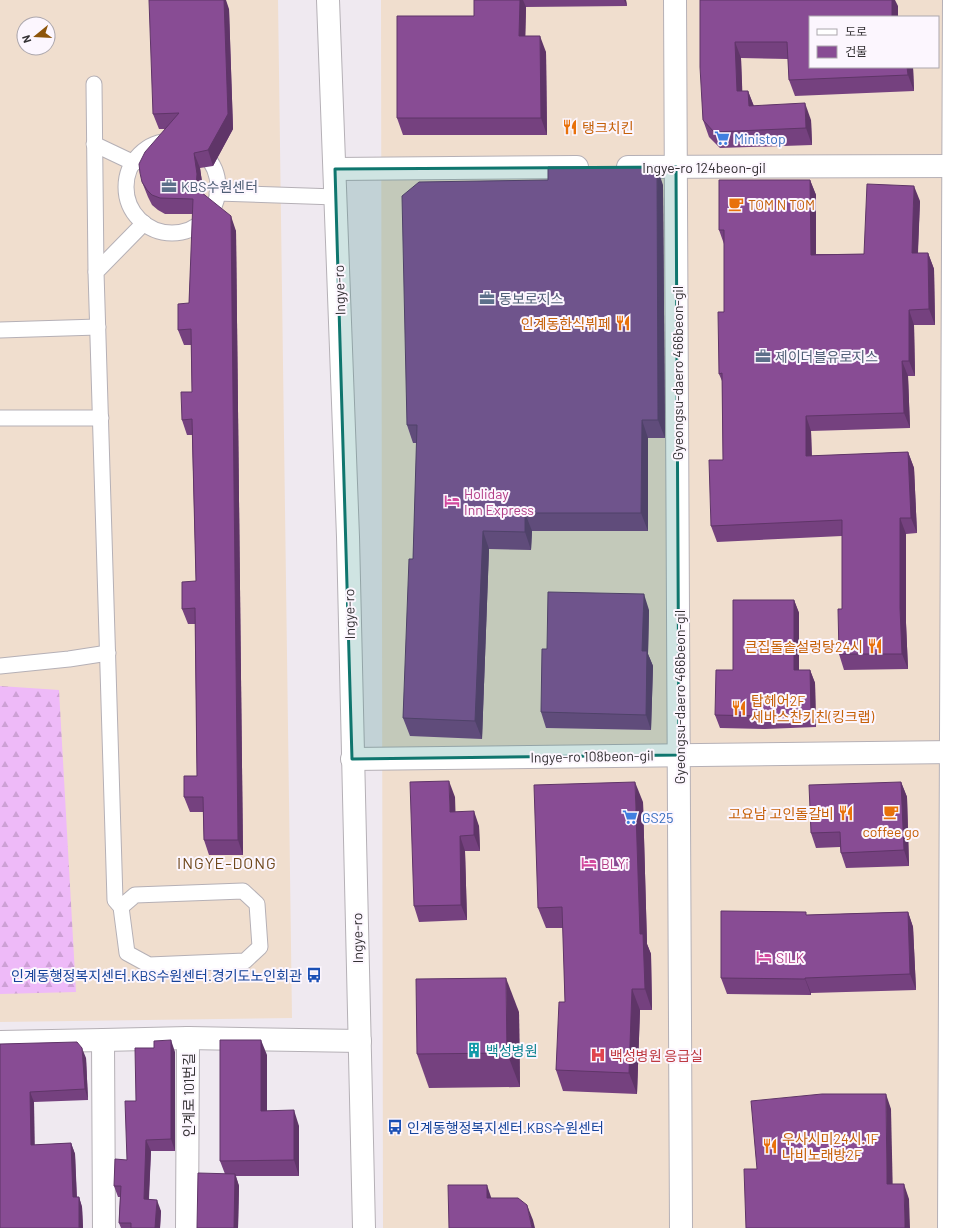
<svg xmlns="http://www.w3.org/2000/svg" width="955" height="1228" font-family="Barlow,'Noto Sans KR',sans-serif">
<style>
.commercial{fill:#f0dece;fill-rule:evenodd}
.forest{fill:url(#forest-firs)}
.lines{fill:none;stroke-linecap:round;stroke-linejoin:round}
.service-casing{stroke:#b5b0b6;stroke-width:17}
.minor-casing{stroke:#b5b0b6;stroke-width:24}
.tertiary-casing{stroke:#b5b0b6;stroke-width:24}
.service{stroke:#fff;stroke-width:15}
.minor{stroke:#fff;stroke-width:22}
.tertiary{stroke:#fff;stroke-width:22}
.wall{fill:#75417f}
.shaded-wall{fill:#5f3568}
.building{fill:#884c94;stroke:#5f3568}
.marked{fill:#0f766e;fill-opacity:0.2;stroke:#0f766e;stroke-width:3;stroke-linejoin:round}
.labels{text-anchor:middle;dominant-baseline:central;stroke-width:4;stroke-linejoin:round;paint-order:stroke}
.food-label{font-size:14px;fill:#c56008;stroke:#fcf6fe;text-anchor:start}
.shop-label{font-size:14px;fill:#366cbe;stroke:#fcf6fe;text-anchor:start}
.street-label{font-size:14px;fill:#333033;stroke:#fcf6fe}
.service-label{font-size:14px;fill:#4e5e75;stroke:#fcf6fe;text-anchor:start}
.hotel-label{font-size:14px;fill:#b23c85;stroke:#fcf6fe;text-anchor:start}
.transit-label{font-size:14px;fill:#164399;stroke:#fcf6fe;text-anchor:end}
.culture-label{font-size:14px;fill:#0d838f;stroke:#fcf6fe;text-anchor:start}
.health-label{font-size:14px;fill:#be3a42;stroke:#fcf6fe;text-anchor:start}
.quarter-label{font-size:16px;letter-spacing:1px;fill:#6e471a;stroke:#fcf6fe}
</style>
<defs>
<pattern id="forest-firs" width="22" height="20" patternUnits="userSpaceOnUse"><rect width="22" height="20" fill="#eebaf8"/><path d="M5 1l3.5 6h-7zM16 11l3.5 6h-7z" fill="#cda0d5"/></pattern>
</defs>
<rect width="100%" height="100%" fill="#efe9f0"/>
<g class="commercial">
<path d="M0,0H278L292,1018L0,1022ZM24,24H48V48H24Z"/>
<path d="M381,0H955V1228H383ZM810,17H938V67H810Z"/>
</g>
<polygon class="forest" points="0,686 59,690 76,992 0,994"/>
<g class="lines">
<g class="service-casing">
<g id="service">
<polyline points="94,84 96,272"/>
<circle cx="172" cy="187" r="46"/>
<polyline points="94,144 134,163"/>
<polyline points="217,193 336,197"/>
<polyline points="0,330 98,327"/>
<polyline points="0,418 101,418"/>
<polyline points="0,666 69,659 108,653"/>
<polyline points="121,907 135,895 243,891 257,904 260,947 245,961 149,965 127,953 121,907 115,900 96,272 144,223"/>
</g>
</g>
<g class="minor-casing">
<g id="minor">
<polyline points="675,0 681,1228"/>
<polyline points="628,167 955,166"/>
<polyline points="335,169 577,167"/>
<polyline points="352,759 955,752"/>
<polyline points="0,1042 103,1040"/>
<polyline points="104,1228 103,1040 188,1038"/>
<polyline points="187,1228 188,1038 360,1041"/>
<polyline points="949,1228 954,0"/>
</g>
</g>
<g class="tertiary-casing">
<polyline id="tertiary" points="328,0 348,537 364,1228"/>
</g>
<use href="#service" class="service"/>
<use href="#minor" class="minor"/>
<use href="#tertiary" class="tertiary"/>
</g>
<g class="wall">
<polygon points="474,0 626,0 627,6 526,7 525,36 546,52 547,135 403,135 397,118 474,16"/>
<polygon points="700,0 898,6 898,17 810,17 810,67 913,67 914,91 795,96 789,80 788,59 741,58 742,91 748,91 754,106 811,120 812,145 720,148 709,137 703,120"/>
<polygon points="229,9 233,129 213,166 200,168 203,189 203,193 236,231 243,855 209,855 204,840 203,812 190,812 184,797 197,776 195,624 188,624 182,609 196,581 192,435 187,435 182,420 192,392 191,345 184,345 178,330 189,303 193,214 165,214 158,210 152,205 148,197 142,182 165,129 159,129 153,114"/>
<polygon points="810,180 816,195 816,254 864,254 920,201 918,253 928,253 934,269 935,325 914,325 915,376 908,376 910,428 811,431 812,456 908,452 914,468 917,533 906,534 906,623 908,669 844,670 839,654 842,609 842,536 717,542 711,526 723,460 722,381 719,374 724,312 724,244 719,230"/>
<polygon points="663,185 665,438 648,438 648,531 532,531 531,550 489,549 482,739 410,736 403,718 413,559 417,443 413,443 407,425"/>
<polygon points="794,600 799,613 799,670 810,670 815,683 816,727 765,729 720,728 715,715 733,670"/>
<polygon points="649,610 648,654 653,666 651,730 546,728 541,712 547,649"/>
<polygon points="901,782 907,797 909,866 846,868 841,853 840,847 816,848 811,833"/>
<polygon points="455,797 455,812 479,826 480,851 465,851 467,920 419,922 414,906"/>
<polygon points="643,802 647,944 651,954 652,1010 640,1010 637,1094 563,1091 556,1070 565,1002 563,928 546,928 538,908"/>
<polygon points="908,912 913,927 916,990 811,993 811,995 727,994 721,978 807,915"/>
<polygon points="519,1012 520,1087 429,1088 417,1054"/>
<polygon points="0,1044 86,1058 88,1100 34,1102 34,1145 71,1143 75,1154 77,1197 79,1197 82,1207 83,1228 0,1228"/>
<polygon points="175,1052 175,1151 151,1151 149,1199 161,1211 160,1228 121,1228 119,1223 120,1197 118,1197 114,1186 127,1160 136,1101"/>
<polygon points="267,1055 267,1111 299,1126 299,1176 236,1176 239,1186 238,1228 197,1228 225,1174 220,1161"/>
</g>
<g class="shaded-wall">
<polygon points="224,0 226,0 229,9 233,129 213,166 208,150"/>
<polygon points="520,0 523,0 526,7 525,53 519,36"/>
<polygon points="624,0 626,0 627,6"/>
<polygon points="892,0 895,0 898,6 898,17 892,17"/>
<polygon points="540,36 546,52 547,135 541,118"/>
<polygon points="735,42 741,58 743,108 737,91"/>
<polygon points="907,67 913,67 914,91 908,75"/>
<polygon points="748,91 754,107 749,106"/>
<polygon points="805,103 811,120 812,145 806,128"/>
<polygon points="194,153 200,168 203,189 202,204 196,188"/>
<polygon points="657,167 663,185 665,438 658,420"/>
<polygon points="810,180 816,195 816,270 811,255"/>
<polygon points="914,186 920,201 917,269 912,253"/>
<polygon points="231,216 236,231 243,855 238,840"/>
<polygon points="928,253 934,269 935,325 929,309"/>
<polygon points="909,310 914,325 915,376 909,361"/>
<polygon points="902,361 908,376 910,428 904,413"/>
<polygon points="806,416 811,431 812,472 806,456"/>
<polygon points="642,420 648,438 648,531 641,513"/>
<polygon points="908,452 914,468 917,533 911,518"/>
<polygon points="525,513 532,531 531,550 525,532"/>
<polygon points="900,518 906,534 906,623 908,669 902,654 900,608"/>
<polygon points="483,531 489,549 482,739 475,721"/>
<polygon points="644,594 649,610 648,654 653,666 651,730 646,715 642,651"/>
<polygon points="794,600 799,613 799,683 794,670"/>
<polygon points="810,670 815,683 816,727 811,714"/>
<polygon points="449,781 455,797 456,827 450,812"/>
<polygon points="635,782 643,802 647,944 651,954 652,1010 645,989 640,934"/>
<polygon points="901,782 907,797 909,866 904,850"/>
<polygon points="474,811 479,826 480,851 474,835"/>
<polygon points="460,836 465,851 467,920 461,905"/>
<polygon points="908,912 913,927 916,990 910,974"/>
<polygon points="506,978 519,1012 520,1087 507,1053"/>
<polygon points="805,978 811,993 811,995 805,979"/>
<polygon points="632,989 640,1010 637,1094 629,1073"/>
<polygon points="171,1040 175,1052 175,1151 171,1139"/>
<polygon points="261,1040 267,1055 267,1126 261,1111"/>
<polygon points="82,1048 86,1058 88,1100 85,1089"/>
<polygon points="30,1092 34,1102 35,1155 31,1145"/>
<polygon points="886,1094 891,1109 893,1199 887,1184"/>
<polygon points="294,1110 299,1126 299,1176 294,1160"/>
<polygon points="146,1140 151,1151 148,1211 144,1199"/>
<polygon points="71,1143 75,1154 77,1207 73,1197"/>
<polygon points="235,1174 239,1186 238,1228 234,1228"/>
<polygon points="904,1184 909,1199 910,1228 905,1228"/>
<polygon points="487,1185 492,1200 487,1198"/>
<polygon points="79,1197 82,1207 83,1228 79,1228"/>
<polygon points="157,1200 161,1211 160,1228 155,1228"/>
<polygon points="527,1205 533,1220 535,1228 532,1228"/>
</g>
<g class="building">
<polygon points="149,0 224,0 228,114 208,150 194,153 197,174 196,188 231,216 238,840 204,840 203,797 184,797 184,776 197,776 195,608 182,609 182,582 196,581 192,419 182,420 181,392 192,392 191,329 178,330 178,304 189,303 193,199 160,198 152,195 147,190 142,182 140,173 139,164 145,152 179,113 153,114"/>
<polygon points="474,0 520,0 519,36 540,36 541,118 397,118 397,16 474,16"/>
<polygon points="700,0 892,0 892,17 810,17 810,67 907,67 908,75 789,80 787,42 735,42 737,91 748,91 749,106 805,103 806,128 714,132 703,120 700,67"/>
<polygon points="548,167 657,167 658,420 642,420 641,513 525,513 525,532 483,531 475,721 403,718 409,559 413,559 417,425 407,425 402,196 419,182 548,180"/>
<polygon points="719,180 810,180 811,255 864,254 867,184 914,186 912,253 928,253 929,309 909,310 909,361 902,361 904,413 806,416 806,456 908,452 911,518 900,518 900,608 902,654 839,654 838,609 842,609 842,520 711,526 709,460 723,460 722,373 719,374 718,312 724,312 724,230 719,230"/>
<polygon points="548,592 644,594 642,651 647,651 646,715 541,712 542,649 547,649"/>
<polygon points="733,600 794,600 794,670 810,670 811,714 761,716 715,715 716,670 733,670"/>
<polygon points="449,781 450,812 474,811 474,835 460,836 461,905 414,906 410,782"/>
<polygon points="635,782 640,934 643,934 645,989 632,989 629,1073 556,1070 559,1002 565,1002 562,907 538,908 534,785"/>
<polygon points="901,782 904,850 841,853 840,832 811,833 809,785"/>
<polygon points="721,911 806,912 806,915 908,912 910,974 805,978 805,979 721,978"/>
<polygon points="506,978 507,1053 417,1054 416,979"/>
<polygon points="171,1040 171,1139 146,1140 144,1199 157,1200 155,1228 131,1228 131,1223 119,1223 121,1186 114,1186 115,1159 127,1160 125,1101 136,1101 135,1048 154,1048 154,1041"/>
<polygon points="220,1040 261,1040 261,1111 294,1110 294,1160 220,1161"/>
<polygon points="77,1042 82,1048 85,1089 30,1092 31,1145 71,1143 73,1197 79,1197 79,1228 0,1228 0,1044"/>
<polygon points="822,1094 886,1094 887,1184 904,1184 905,1228 746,1228 744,1169 757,1169 751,1101"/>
<polygon points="198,1173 235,1174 234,1228 197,1228"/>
<polygon points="448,1185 487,1185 487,1198 518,1198 527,1205 532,1228 449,1228"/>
</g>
<path class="marked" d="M676,167L679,755L352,759L335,169Z"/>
<defs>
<g id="restaurant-bare" transform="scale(1.2)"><path d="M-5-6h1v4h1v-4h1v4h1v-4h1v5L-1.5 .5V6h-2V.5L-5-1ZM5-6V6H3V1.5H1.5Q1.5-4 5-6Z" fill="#e8710a" stroke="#fcf6fe" stroke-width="2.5" paint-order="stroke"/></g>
<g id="supermarket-bare" transform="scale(1.2)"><path d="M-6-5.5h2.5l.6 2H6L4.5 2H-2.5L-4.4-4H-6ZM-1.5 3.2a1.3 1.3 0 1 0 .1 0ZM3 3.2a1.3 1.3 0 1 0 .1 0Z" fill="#3f7fe0" stroke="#fcf6fe" stroke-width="2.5" paint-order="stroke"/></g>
<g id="office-bare" transform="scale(1.2)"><path d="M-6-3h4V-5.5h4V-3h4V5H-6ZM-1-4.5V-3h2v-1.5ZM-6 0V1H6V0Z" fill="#5c6f8a" stroke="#fcf6fe" stroke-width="2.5" paint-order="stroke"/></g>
<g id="cafe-bare" transform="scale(1.2)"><path d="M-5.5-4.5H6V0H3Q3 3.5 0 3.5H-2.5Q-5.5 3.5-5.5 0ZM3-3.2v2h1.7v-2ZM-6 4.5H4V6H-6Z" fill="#e8710a" stroke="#fcf6fe" stroke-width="2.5" paint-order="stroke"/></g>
<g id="hotel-bare" transform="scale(1.2)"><path d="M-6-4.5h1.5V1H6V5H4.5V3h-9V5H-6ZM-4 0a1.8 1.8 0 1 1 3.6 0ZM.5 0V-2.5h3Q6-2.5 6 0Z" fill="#d1479c" stroke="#fcf6fe" stroke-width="2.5" paint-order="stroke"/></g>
<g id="bus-bare" transform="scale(1.2)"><path d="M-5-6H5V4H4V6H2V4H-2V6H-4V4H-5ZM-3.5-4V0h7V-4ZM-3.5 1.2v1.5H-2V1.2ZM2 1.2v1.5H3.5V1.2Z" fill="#1a4fb4" stroke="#fcf6fe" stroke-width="2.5" paint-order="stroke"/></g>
<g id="building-bare" transform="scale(1.2)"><path d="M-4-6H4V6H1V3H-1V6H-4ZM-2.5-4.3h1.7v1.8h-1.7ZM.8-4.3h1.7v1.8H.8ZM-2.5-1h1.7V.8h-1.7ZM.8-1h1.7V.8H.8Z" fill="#0f9aa8" stroke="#fcf6fe" stroke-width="2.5" paint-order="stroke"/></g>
<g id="hospital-bare" transform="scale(1.2)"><path d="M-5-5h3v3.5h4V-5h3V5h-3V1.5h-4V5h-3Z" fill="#e0444e" stroke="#fcf6fe" stroke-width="2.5" paint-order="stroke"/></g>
</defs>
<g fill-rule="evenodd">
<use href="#restaurant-bare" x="570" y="127"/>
<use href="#supermarket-bare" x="722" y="138"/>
<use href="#office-bare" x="169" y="186"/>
<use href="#cafe-bare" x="736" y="204"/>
<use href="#office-bare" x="487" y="298"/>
<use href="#restaurant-bare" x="623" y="323"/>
<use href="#office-bare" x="763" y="356"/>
<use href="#hotel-bare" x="452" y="501"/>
<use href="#restaurant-bare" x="875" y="646"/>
<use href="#restaurant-bare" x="739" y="708"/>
<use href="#cafe-bare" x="891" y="812"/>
<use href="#restaurant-bare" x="846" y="813"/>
<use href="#supermarket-bare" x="630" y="817"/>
<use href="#hotel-bare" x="589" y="863"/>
<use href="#hotel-bare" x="764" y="957"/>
<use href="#bus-bare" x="314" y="975"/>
<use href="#building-bare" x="474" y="1050"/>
<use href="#hospital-bare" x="598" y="1055"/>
<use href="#bus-bare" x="395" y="1127"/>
<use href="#restaurant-bare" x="770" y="1146"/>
</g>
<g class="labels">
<g class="food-label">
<text x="582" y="127">탱크치킨</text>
<text x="748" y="204">TOM N TOM</text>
<text x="611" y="323" text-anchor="end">인계동한식뷔페</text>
<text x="863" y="646" text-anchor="end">큰집돌솥설렁탕24시</text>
<text x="751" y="700">탑헤어2F<tspan x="751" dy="16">세바스찬키친(킹크랩)</tspan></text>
<text x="834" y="813" text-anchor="end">고요남 고인돌갈비</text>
<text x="891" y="831" text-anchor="middle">coffee go</text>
<text x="782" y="1138">우사시미24시.1F<tspan x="782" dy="16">나비노래방2F</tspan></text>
</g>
<g class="shop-label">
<text x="734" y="138">Ministop</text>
<text x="642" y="817">GS25</text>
</g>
<g class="street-label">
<text x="704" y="167">Ingye-ro 124beon-gil</text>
<text transform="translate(339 290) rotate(-92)">Ingye-ro</text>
<text transform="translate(677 373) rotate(-90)">Gyeongsu-daero 466beon-gil</text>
<text transform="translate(349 614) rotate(-91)">Ingye-ro</text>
<text transform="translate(679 697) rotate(-90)">Gyeongsu-daero 466beon-gil</text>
<text transform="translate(592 756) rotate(-1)">Ingye-ro 108beon-gil</text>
<text transform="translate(357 938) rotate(-91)">Ingye-ro</text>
<text transform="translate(188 1095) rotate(-90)">인계로 101번길</text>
</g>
<g class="service-label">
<text x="181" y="186">KBS수원센터</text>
<text x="499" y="298">동보로지스</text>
<text x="775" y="356">제이더블유로지스</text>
</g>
<g class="hotel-label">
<text x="464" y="493">Holiday<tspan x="464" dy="16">Inn Express</tspan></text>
<text x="601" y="863">BLYi</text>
<text x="776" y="957">SILK</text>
</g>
<g class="transit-label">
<text x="302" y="975">인계동행정복지센터.KBS수원센터.경기도노인회관</text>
<text x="407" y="1127" text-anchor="start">인계동행정복지센터.KBS수원센터</text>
</g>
<g class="culture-label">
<text x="486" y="1050">백성병원</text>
</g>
<g class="health-label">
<text x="610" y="1055">백성병원 응급실</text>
</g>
<g class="quarter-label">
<text x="227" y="862">INGYE-DONG</text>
</g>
</g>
<rect x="809" y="16" width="130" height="52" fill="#fcf6fe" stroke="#aca7ad"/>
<rect x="817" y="29" width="20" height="6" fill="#ffffff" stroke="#aca7ad"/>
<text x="845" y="36" font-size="12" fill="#333033">도로</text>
<rect x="817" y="46" width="20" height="12" fill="#884c94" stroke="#aca7ad"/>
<text x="845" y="56" font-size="12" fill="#333033">건물</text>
<g transform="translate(36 36) rotate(252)"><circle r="19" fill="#fcf6fe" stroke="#aca7ad"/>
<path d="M0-3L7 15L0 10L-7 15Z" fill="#8d550a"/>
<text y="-6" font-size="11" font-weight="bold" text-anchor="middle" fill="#333033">N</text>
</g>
</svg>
